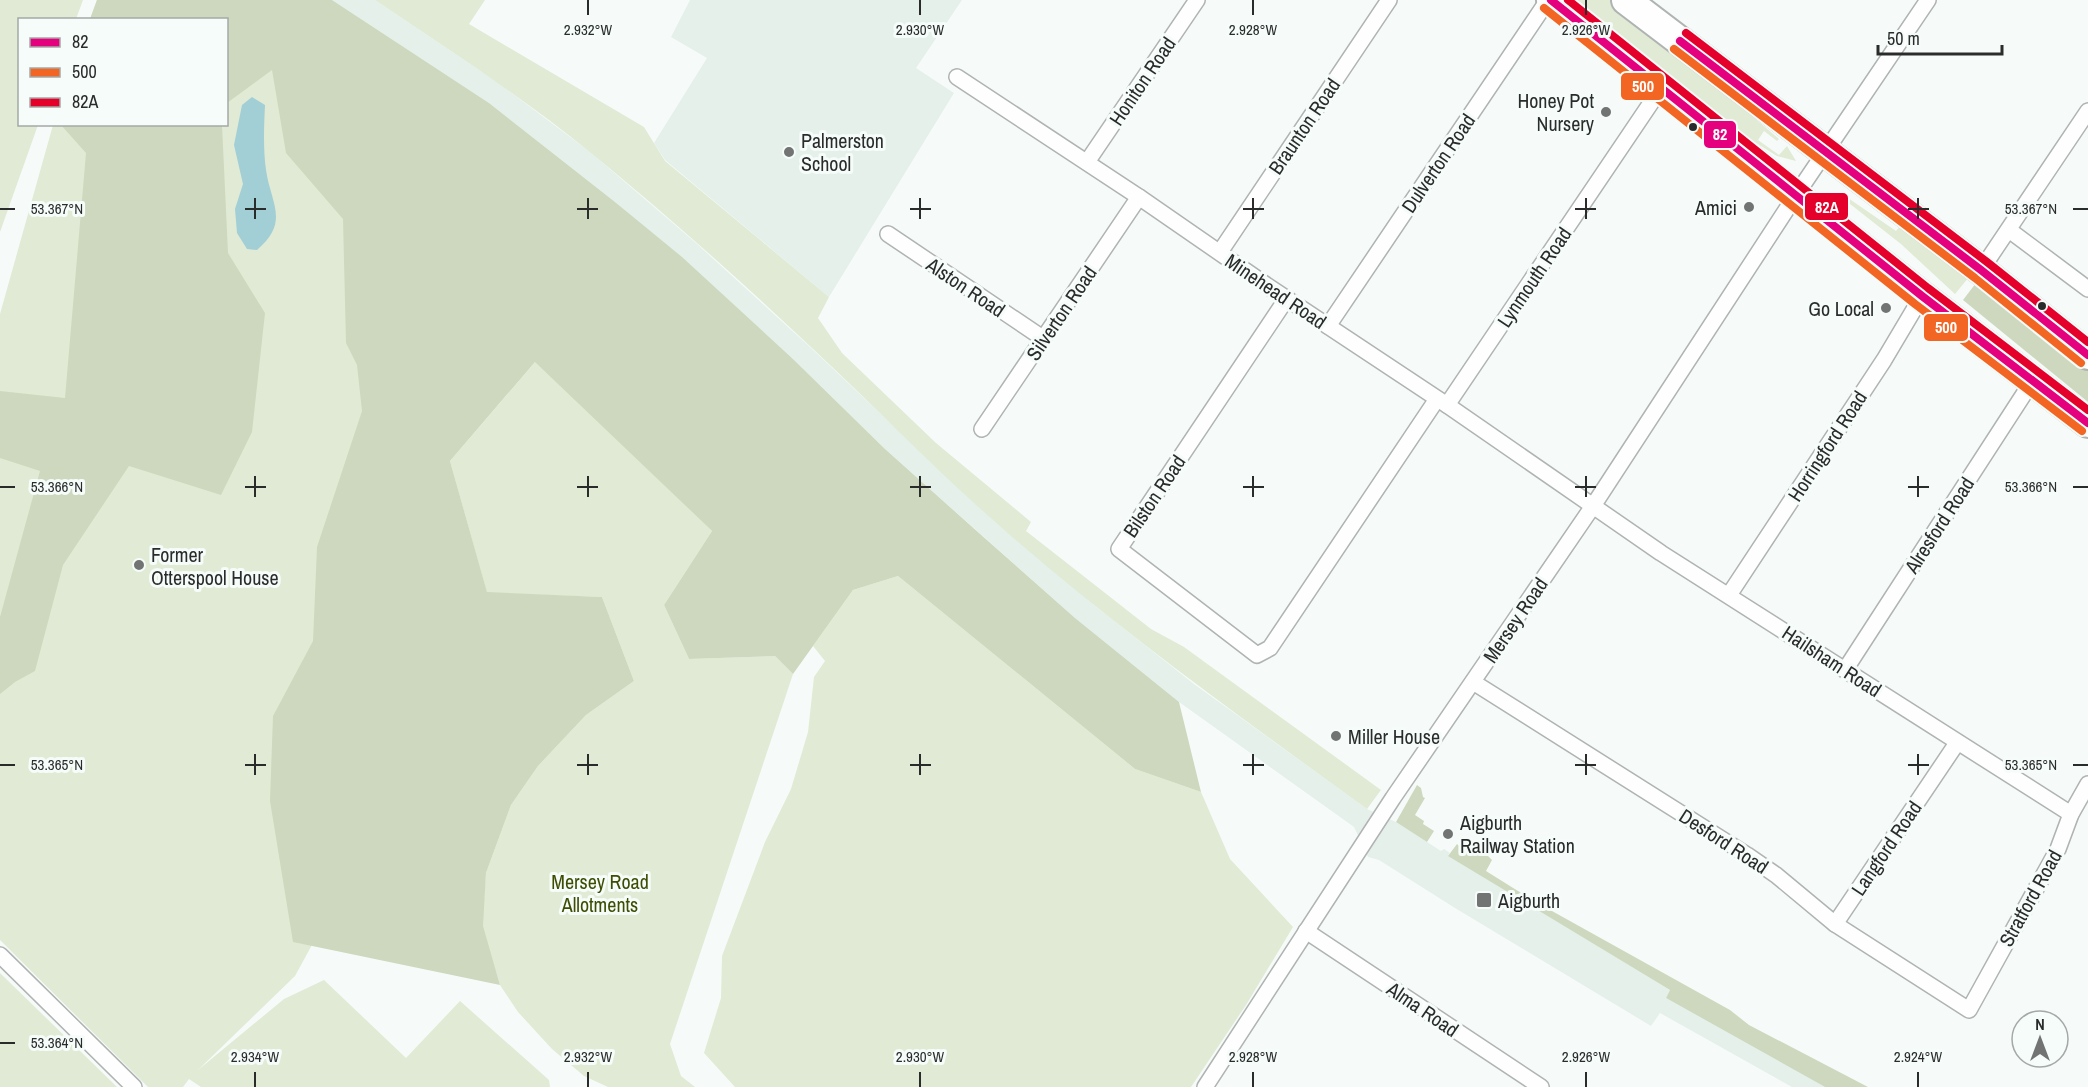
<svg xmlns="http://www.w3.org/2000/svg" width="2088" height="1087" font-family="'Archivo Narrow',sans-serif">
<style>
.built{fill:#e5f0eb}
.green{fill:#e1ead4}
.forest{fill:#ced8be}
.water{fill:#a2ced5}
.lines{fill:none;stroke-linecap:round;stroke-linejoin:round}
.street-casing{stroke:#afb3b2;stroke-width:18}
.highway-casing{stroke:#afb3b2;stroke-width:32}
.street{stroke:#fefefe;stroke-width:15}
.highway{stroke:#fefefe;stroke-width:28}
.bus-1-casing{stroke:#f5fcf9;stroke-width:12}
.bus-2-casing{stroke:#f5fcf9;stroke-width:12}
.bus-3-casing{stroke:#f5fcf9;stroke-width:12}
.bus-1{stroke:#e5007d;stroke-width:8}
.bus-2{stroke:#f26522;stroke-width:8}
.bus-3{stroke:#e4002b;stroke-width:8}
.ticks{fill:none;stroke:#2a2c2b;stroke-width:2}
.poi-dot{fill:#717473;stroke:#f5fcf9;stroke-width:2}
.bus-dot{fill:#2a2c2b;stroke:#f5fcf9;stroke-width:2}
.labels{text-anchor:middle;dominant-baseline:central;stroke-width:6;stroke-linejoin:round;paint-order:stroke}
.street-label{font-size:20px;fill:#2a2c2b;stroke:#f5fcf9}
.poi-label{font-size:20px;fill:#2a2c2b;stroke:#f5fcf9;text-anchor:start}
.park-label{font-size:20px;fill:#3e4d02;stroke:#f5fcf9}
.ticks-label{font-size:15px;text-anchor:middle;fill:#2a2c2b;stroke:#f5fcf9;stroke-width:6;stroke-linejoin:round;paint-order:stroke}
.line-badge{stroke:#f5fcf9;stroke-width:2}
.badge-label{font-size:16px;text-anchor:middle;font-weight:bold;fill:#fff}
</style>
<rect width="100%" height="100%" fill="#f6fbf9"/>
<g class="built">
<polygon points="332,0 375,0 497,82 590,152 696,243 810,347 995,522 1094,605 1194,684 1367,809 1396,822 1441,851 1444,849 1450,853 1448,855 1670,990 1666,998 1825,1087 1792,1087 1660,1013 1651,1026 1455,908 1379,860 1368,857 1354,827 1179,702 1075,618 885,449 793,359 682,258 615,202 489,103"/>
<polygon points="690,0 962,0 916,68 954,93 829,297 665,160 654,143 707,58 671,37"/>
</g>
<g class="green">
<polygon points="0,0 83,0 76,19 20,20 20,124 38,125 0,232"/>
<polygon points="97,0 328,0 407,266 372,835 295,976 198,1070 284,999 324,980 406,1058 460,1001 549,1080 550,1087 201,1087 189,1079 183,1087 148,1087 0,940 0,314 53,125 226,124 226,20 90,19"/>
<path d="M375,0H485L469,24L644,127L665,161L829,297L818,318L842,353L936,443L1031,522L1026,531L1151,629L1184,647L1381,790L1367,809C1240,717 1113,626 995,522C932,466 874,406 813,349C741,281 667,215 591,153C522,97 448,49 375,0Z"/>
<polygon points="1575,0 1617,0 1779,139 1777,141 1764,131 1758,140 1779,155 1787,146 1796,161 1777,156 1756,143"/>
<polygon points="1848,198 1896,231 1902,224 1969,277 1955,294 1901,244 1845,200"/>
<polygon points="536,361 712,531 664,605 689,659 775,656 793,674 670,1044 681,1076 695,1087 608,1087 584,1076 552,1049 518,1012 500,985 482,926 486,873 511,805 538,766 586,715 634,681 602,597 487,593 450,461"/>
<polygon points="898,576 1135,769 1201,792 1230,859 1293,927 1246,1005 1191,1087 735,1087 704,1053 721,998 722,956 765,842 791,789 808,732 814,677 825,661 813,646 853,590"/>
<polygon points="0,973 117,1087 0,1087"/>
</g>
<g class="forest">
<polygon points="97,0 332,0 489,103 615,202 682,257 793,359 885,449 979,533 1075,618 1179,702 1201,792 1135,769 898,576 853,590 793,674 775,656 689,659 664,605 712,531 535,362 450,461 487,592 602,597 634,681 586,715 538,766 511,805 486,873 483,926 500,985 293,942 270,801 273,716 313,641 317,547 362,411 357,365 346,343 343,219 286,153 272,70 227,103 226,20 90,19"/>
<polygon points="61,125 222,125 228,253 265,313 252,432 221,495 129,466 63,565 35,671 15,682 0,694 0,617 40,471 0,458 0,391 65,398 86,153"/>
<polygon points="1976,283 2088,371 2088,402 1963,300"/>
<polygon points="1417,785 1421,788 1423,797 1425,798 1415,815 1424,821 1423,824 1434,831 1427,842 1396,822"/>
<polygon points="1473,841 1492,860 1486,871 1534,901 1730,1010 1749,1025 1868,1087 1825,1087 1666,998 1670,990 1448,856 1457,844 1466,852"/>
</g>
<path class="water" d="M252,97L265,105C264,126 263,148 266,170C271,204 290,222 257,250L247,249L237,233L235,209L243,184L234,145L242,105Z"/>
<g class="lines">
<g class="street-casing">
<g id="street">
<polyline points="957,77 1139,197 1272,289 1447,405 1661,553 2071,814"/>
<polyline points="1087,162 1197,0"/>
<polyline points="2009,230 2088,289"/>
<polyline points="888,234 1044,339"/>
<polyline points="1220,252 1389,0"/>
<polyline points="1981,270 2088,111"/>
<polyline points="1287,298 1119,549 1257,655 1270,648 1437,399"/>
<polyline points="1328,326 1548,0"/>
<polyline points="1447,405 1661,88"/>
<polyline points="982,429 1139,197"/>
<polyline points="1729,595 1884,360 1922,296"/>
<polyline points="1845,670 2033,380"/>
<polyline points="1473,682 1747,855 1776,875 1835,924 1969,1010 2058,849 2071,814 2088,784"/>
<polyline points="1835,924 1957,743"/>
<polyline points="1306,931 1541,1087"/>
<polyline points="0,955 134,1087"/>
<polyline points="1205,1087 1393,798 1593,506 1796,195 1928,0"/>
</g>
</g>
<g class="highway-casing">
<g id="highway">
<polyline points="1551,0 1922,296 2088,423"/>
<polyline points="1626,0 1981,270 2088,355"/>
</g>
</g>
<use href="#street" class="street"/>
<use href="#highway" class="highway"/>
<g class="bus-1-casing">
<g id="bus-1">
<polyline points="1551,0 1922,296 2088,423"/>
<polyline points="1680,41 1981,270 2088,355"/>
</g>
</g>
<g class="bus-2-casing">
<g id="bus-2">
<polyline points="1544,8 1915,304 2082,431"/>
<polyline points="1674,49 1975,278 2081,363"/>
</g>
</g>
<g class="bus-3-casing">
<g id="bus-3">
<polyline points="1568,0 1928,288 2088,410"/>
<polyline points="1686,33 1987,262 2088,342"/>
</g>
</g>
<use href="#bus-1" class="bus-1"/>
<use href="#bus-2" class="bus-2"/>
<use href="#bus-3" class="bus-3"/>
</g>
<path class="ticks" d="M588,0V15M920,0V15M1253,0V15M1586,0V15M255,198V219M588,198V219M920,198V219M1253,198V219M1586,198V219M1918,198V219M0,209H15M245,209H266M577,209H598M910,209H931M1243,209H1264M1575,209H1596M1908,209H1929M2073,209H2088M255,476V497M588,476V497M920,476V497M1253,476V497M1586,476V497M1918,476V497M0,487H15M245,487H266M577,487H598M910,487H931M1243,487H1264M1575,487H1596M1908,487H1929M2073,487H2088M255,754V775M588,754V775M920,754V775M1253,754V775M1586,754V775M1918,754V775M0,765H15M245,765H266M577,765H598M910,765H931M1243,765H1264M1575,765H1596M1908,765H1929M2073,765H2088M0,1043H15M255,1072V1087M588,1072V1087M920,1072V1087M1253,1072V1087M1586,1072V1087M1918,1072V1087"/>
<g class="poi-dot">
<circle cx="1606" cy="112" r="6"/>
<circle cx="789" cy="152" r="6"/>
<circle cx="1749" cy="207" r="6"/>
<circle cx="1886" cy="308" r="6"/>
<circle cx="139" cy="565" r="6"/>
<circle cx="1336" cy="736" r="6"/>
<circle cx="1448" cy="834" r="6"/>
<rect x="1476" y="892" width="16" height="16" rx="3"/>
</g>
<g class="bus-dot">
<circle cx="1693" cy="127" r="5"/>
<circle cx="2042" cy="306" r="5"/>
</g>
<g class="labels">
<g class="street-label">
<text transform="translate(1142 81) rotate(-56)">Honiton Road</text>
<text transform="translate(1304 126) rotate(-56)">Braunton Road</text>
<text transform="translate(1438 163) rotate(-56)">Dulverton Road</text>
<text transform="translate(1534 277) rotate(-56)">Lynmouth Road</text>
<text transform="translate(966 287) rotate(34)">Alston Road</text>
<text transform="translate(1276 291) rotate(34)">Minehead Road</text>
<text transform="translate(1061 313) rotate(-56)">Silverton Road</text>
<text transform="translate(1827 446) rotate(-57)">Horringford Road</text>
<text transform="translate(1154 496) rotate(-56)">Bilston Road</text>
<text transform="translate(1939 525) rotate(-57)">Alresford Road</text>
<text transform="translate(1515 620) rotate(-56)">Mersey Road</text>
<text transform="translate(1832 661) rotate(33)">Hailsham Road</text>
<text transform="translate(1724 841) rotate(33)">Desford Road</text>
<text transform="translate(1886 848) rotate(-56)">Langford Road</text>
<text transform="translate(2030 898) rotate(-61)">Stratford Road</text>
<text transform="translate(1423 1009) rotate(34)">Alma Road</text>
</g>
<g class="poi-label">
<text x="1594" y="100" text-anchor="end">Honey Pot<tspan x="1594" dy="23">Nursery</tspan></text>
<text x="801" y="140">Palmerston<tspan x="801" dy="23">School</tspan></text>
<text x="1737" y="207" text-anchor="end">Amici</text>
<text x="1874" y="308" text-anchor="end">Go Local</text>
<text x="151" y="554">Former<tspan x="151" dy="23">Otterspool House</tspan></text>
<text x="1348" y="736">Miller House</text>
<text x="1460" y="822">Aigburth<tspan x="1460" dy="23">Railway Station</tspan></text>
<text x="1498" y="900">Aigburth</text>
</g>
<g class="park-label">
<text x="600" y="881">Mersey Road<tspan x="600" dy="23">Allotments</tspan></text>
</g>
</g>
<g class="ticks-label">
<text x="588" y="35">2.932°W</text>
<text x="920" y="35">2.930°W</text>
<text x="1253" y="35">2.928°W</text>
<text x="1586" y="35">2.926°W</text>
<text x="57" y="214">53.367°N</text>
<text x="2031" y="214">53.367°N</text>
<text x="57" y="492">53.366°N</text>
<text x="2031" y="492">53.366°N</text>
<text x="57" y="770">53.365°N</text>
<text x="2031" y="770">53.365°N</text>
<text x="57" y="1048">53.364°N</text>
<text x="255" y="1062">2.934°W</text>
<text x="588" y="1062">2.932°W</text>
<text x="920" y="1062">2.930°W</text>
<text x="1253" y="1062">2.928°W</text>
<text x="1586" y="1062">2.926°W</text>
<text x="1918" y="1062">2.924°W</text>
</g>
<g class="line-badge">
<rect x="1620" y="72" width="45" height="29" rx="6" fill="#f26522"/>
<rect x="1703" y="120" width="34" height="29" rx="6" fill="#e5007d"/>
<rect x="1804" y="192" width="45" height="29" rx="6" fill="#e4002b"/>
<rect x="1923" y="313" width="46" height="29" rx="6" fill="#f26522"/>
</g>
<g class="badge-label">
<text x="1643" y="92">500</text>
<text x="1720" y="140">82</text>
<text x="1827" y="213">82A</text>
<text x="1946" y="333">500</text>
</g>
<rect x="18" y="18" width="210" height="108" fill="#f5fcf9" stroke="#a4a9a7" stroke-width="1.5"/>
<rect x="30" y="38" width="30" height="9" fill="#e5007d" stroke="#a4a9a7" stroke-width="1.5"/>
<text x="72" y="48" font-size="18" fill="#2a2c2b">82</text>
<rect x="30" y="68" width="30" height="9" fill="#f26522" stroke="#a4a9a7" stroke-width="1.5"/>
<text x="72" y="78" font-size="18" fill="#2a2c2b">500</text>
<rect x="30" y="98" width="30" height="9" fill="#e4002b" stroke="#a4a9a7" stroke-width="1.5"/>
<text x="72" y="108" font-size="18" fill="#2a2c2b">82A</text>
<g transform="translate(2040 1039)"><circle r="28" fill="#f5fcf9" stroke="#a4a9a7" stroke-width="1.5"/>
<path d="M0-4.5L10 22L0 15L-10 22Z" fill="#717473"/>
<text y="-9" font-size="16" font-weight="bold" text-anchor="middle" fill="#2a2c2b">N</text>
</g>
<path d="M1878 45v9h124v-9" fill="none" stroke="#2a2c2b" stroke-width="3"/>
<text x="1887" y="45" font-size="18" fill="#2a2c2b" stroke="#f5fcf9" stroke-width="4.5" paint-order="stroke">50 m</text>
</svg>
